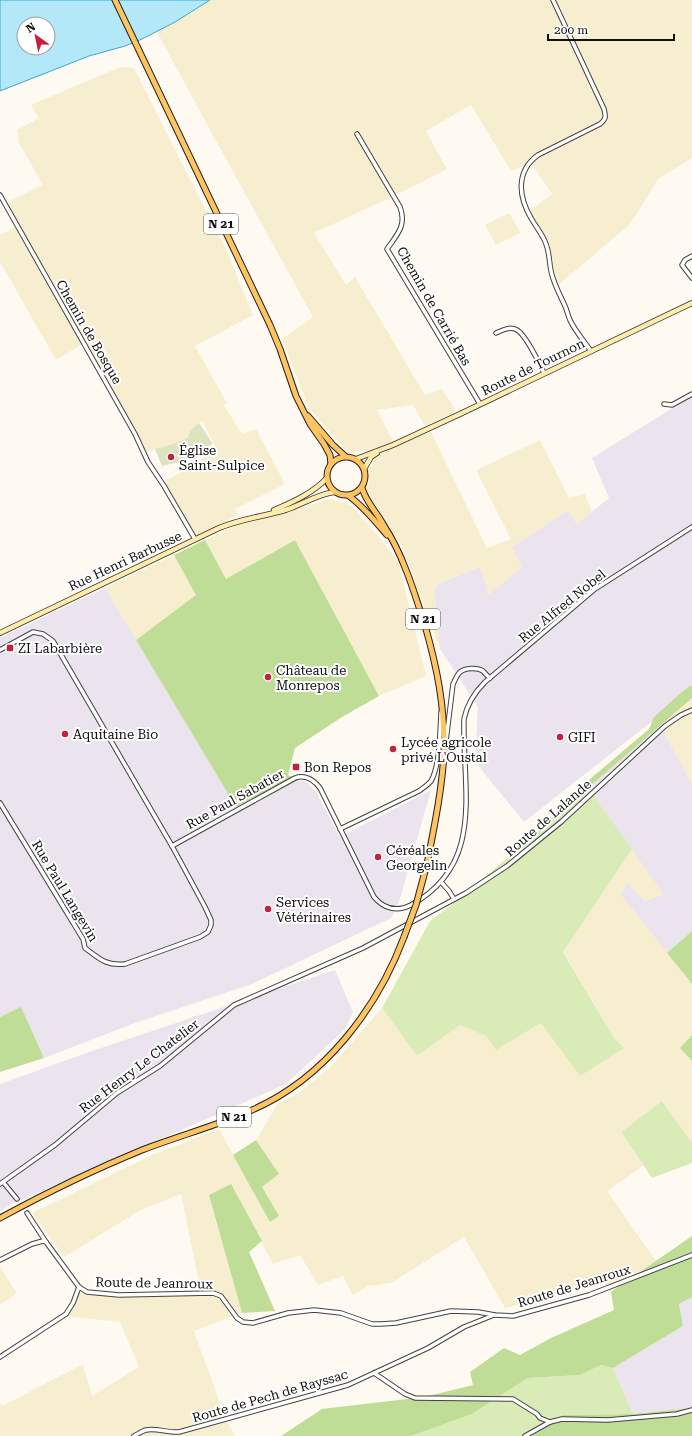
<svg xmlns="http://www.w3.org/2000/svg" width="692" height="1436" font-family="'Roboto Serif',serif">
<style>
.industrial{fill:#ebe3ee}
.farmland{fill:#f7eecf}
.green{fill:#d9ecb8}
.forest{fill:#bfdd96}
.cemetery{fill:#dce3c0}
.water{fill:#b3e8f9;stroke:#36a8d4;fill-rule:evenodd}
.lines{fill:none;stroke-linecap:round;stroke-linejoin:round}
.minor-casing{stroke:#424242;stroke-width:5.5}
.secondary-casing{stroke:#313131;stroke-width:6}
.primary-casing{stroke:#202020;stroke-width:7}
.minor{stroke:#fff;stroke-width:3.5}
.secondary{stroke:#ffebac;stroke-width:4.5}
.primary{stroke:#fec462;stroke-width:5}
.primary-bridge-casing{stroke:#202020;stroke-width:7;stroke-linecap:butt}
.primary-bridge{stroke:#fec462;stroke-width:5}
.poi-dot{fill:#c6203c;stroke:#fff;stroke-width:1.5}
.labels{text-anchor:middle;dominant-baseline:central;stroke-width:4;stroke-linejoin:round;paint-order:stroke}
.shield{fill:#fff;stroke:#575757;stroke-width:1}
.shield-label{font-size:12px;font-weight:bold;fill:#0f0f0f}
.street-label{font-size:13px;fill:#0f0f0f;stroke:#fff}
.poi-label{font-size:13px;fill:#0f0f0f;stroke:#fff;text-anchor:start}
</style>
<rect width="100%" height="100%" fill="#fffaf1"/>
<g class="industrial">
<polygon points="692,396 692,690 524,822 475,762 478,707 440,649 434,592 437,584 480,567 489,595 512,547 568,510 577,524 609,498 592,458"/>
<polygon points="105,588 239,812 299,780 307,782 316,792 340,837 431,790 399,902 391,918 252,984 135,1023 44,1058 21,1008 0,1017 0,638"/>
<polygon points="660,725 692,784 692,931 667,953 621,895 627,882 645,901 663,894 588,788"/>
<polygon points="335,970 353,1012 345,1029 286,1084 10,1205 0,1212 0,1084 89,1052"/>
<polygon points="692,1297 692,1408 633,1414 613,1368 683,1326 679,1304"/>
</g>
<g class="farmland">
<polygon points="210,0 692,0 692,158 658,179 638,212 628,226 557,286 550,244 530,211 552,194 531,163 511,171 471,105 426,131 447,169 396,195 314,233 346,285 355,277 425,395 442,389 456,411 425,426 413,405 377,410 395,445 431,432 487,548 511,539 476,470 540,440 569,498 585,494 592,512 577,524 568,510 512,547 522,567 489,595 480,567 437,584 434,592 440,649 402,546 365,489 370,482 366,471 374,465 365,450 349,454 309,408 282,339 313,317 210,130 157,32"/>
<polygon points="120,67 134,68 206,211 208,211 225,247 253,315 195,346 227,403 224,405 242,434 256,429 285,484 235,509 238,515 196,537 165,484 165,481 198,463 200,460 217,449 202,421 191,430 187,438 173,444 147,452 86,342 56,360 0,262 0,235 15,227 55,297 58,295 6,203 43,185 19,143 17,130 39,118 31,105"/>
<polygon points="509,213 521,233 496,245 485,225"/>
<polygon points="330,499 351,505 398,560 426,676 379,696 295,540 226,579 205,540 235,526 281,514"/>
<polygon points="174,555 197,595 136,640 105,588"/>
<polygon points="692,698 692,784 660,725"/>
<polygon points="632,849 663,894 645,901 627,883 621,895 692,984 692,1035 680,1048 692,1061 692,1143 662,1101 621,1132 643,1166 607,1191 656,1261 611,1292 605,1283 505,1308 464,1237 391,1283 368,1286 353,1295 343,1276 318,1285 300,1255 273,1264 231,1185 209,1195 242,1313 194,1331 225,1417 235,1436 0,1436 0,1404 2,1406 83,1364 92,1396 139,1367 120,1322 64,1316 74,1293 201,1292 181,1194 141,1210 64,1257 32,1213 152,1155 219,1129 270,1221 279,1216 262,1187 279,1174 256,1140 278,1103 297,1094 328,1070 382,1008 417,1056 460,1024 486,1036 496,1050 541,1023 623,1047 614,1038 563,951"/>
<polygon points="0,1267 17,1293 0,1305"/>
</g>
<g class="green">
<polygon points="588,788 632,849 563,952 614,1038 624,1048 580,1076 541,1023 496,1050 486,1036 460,1025 417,1056 382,1008 430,921 463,896"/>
<polygon points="662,1101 692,1143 692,1163 652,1178 621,1132"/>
<polygon points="601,1365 613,1368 633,1414 562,1415 530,1436 411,1436 472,1414 528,1378 580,1375"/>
</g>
<g class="forest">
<polygon points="205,540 226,579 295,540 379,696 342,717 295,748 288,775 299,780 239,812 136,640 196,595 174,555"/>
<polygon points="692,685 692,698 588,788 583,785 649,729 654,717 683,691"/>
<polygon points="692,931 692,984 667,953"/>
<polygon points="21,1007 44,1058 0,1072 0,1017"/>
<polygon points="692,1035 692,1061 680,1048"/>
<polygon points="256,1140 279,1174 262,1187 279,1216 270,1222 233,1155"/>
<polygon points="231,1184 262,1241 249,1252 275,1311 242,1313 209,1195"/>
<polygon points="692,1236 692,1297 679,1304 683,1326 613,1368 601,1365 580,1375 528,1378 472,1414 411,1436 281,1436 322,1409 424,1397 473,1385 470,1372 504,1348 520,1355 551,1338 614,1310 611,1292"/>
<polygon points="692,1408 692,1436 530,1436 562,1415 633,1414"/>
</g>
<polygon class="cemetery" points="199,423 213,444 179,462 162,466 155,449 173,444 187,438 191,430"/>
<path class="water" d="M0,0H210L175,22L142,39L125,46L89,56L0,91ZM24,24H48V48H24Z"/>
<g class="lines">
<g class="minor-casing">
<g id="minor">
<path d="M553,0L604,109C606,117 606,119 600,124L538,155C516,171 518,196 531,218C536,227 543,235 546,244C550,254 549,265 552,275C555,286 560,295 565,306C567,310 568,316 570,320C575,331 584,341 591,351"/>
<path d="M357,134L400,207C407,225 397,235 387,249L480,404"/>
<polyline points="0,195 135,434 148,462 164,486 195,539"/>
<polyline points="692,256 685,260 682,265 692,278"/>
<path d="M496,333C503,330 510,326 517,330C525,334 540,364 544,373"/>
<polyline points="664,404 672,405 692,394"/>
<path d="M0,650L33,632L43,634L53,641L172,846L205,907L211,920V925L208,932L200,937L125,964C106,966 100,959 85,948L83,939L0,803"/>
<path d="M445,749L453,684C455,680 457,675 460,672C465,668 477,667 483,671C485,673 487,676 490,678"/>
<path d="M340,829L419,791C423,788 428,785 431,781C440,766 440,730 441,712"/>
<path d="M172,846L295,778C305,774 314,780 320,788L374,897C384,909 397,912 411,905C486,864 462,789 464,719C467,704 475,692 485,682L595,589L692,527"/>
<polyline points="441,882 449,891 454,899"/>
<polyline points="3,1182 17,1199"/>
<polyline points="0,1184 55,1145 117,1093 160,1066 234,1005 363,948 466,893 507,866 561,822 665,726 681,715 692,710"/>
<polyline points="27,1213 46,1242"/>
<polyline points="0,1260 32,1244 43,1241 46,1242 79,1287 87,1292 119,1295 213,1293 221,1296 237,1318 243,1322 253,1323 288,1313 314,1310 341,1313 372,1324 381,1324 396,1323 451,1311 478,1312 495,1315 513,1316 589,1295 692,1255"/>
<polyline points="0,1357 66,1314 73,1303 79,1287"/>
<polyline points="374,1373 405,1394 415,1398 513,1399 537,1414 540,1418 550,1422"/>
<path d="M134,1436C138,1434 142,1431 146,1430C156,1428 169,1433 179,1432L348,1385L428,1348L464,1327L494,1315"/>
<polyline points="525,1436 550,1422 562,1419 608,1420 677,1414 692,1410"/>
</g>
</g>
<g class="secondary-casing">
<g id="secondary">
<polyline points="356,459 393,445 460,414 692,303"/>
<polyline points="364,469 371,457 377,453"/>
<path d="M274,510C293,502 313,493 327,478"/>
<path d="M0,633L219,528C241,519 260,517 282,511C301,506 316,494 335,492"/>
</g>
</g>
<g class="primary-casing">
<g id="primary">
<polyline points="115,0 270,325 280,349 296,396 310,424 324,444 330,455 331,464"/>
<polyline points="308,416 333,445 345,456"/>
<circle cx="346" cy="476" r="19"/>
<path d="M362,488C366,502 376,511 383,524C392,538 400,554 406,570C413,587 418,605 424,622C437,667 445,706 444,753C442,790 434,828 427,864"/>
<path d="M349,496C364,507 375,521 387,535"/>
<path d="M0,1218C46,1193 93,1170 142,1150C178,1136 216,1126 252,1110C324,1079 377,1009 404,937"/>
</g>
</g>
<use href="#minor" class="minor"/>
<use href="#secondary" class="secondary"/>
<use href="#primary" class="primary"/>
<g class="primary-bridge-casing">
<polyline id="primary-bridge" points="404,937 416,905 427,864"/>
</g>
<use href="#primary-bridge" class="primary-bridge"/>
</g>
<g class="poi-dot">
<circle cx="171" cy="457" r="4"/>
<rect x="6" y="644" width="8" height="8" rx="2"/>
<circle cx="268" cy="677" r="4"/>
<circle cx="65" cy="734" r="4"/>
<circle cx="560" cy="737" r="4"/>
<circle cx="393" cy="749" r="4"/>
<rect x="292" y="763" width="8" height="8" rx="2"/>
<circle cx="378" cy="857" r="4"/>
<circle cx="268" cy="909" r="4"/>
</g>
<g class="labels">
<g class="shield">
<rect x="204" y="214" width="34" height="20" rx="3"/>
<rect x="406" y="609" width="34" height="20" rx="3"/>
<rect x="217" y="1107" width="34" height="20" rx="3"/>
</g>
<g class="shield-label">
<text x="221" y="224">N 21</text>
<text x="423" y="619">N 21</text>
<text x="234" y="1117">N 21</text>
</g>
<g class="street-label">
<text transform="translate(434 306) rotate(60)">Chemin de Carrié Bas</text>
<text transform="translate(89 332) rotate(60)">Chemin de Bosque</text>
<text transform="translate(533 367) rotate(-26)">Route de Tournon</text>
<text transform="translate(125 561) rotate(-25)">Rue Henri Barbusse</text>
<text transform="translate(562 606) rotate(-39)">Rue Alfred Nobel</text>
<text transform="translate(235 799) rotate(-29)">Rue Paul Sabatier</text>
<text transform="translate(548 818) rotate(-41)">Route de Lalande</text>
<text transform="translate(65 891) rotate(59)">Rue Paul Langevin</text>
<text transform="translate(139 1066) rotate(-37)">Rue Henry Le Chatelier</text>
<text transform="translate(154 1283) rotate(1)">Route de Jeanroux</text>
<text transform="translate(574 1286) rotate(-17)">Route de Jeanroux</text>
<text transform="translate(270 1396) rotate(-16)">Route de Pech de Rayssac</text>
</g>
<g class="poi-label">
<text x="179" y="450">Église<tspan x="179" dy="15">Saint-Sulpice</tspan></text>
<text x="18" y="648">ZI Labarbière</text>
<text x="276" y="670">Château de<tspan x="276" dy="15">Monrepos</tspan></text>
<text x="73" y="734">Aquitaine Bio</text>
<text x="568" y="737">GIFI</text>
<text x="401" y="742">Lycée agricole<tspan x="401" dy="15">privé L'Oustal</tspan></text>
<text x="304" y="767">Bon Repos</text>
<text x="386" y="850">Céréales<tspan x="386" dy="15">Georgelin</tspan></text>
<text x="276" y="902">Services<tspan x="276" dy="15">Vétérinaires</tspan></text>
</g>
</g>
<g transform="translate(36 36) rotate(327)"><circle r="19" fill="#ffffff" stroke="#9f9f9f"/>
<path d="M0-3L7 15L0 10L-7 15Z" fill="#c6203c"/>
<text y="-6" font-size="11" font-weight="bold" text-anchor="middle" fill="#0f0f0f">N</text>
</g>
<path d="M548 34v6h126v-6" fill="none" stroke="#0f0f0f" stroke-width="2"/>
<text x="554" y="34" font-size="12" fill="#0f0f0f" stroke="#ffffff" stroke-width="3" paint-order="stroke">200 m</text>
</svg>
